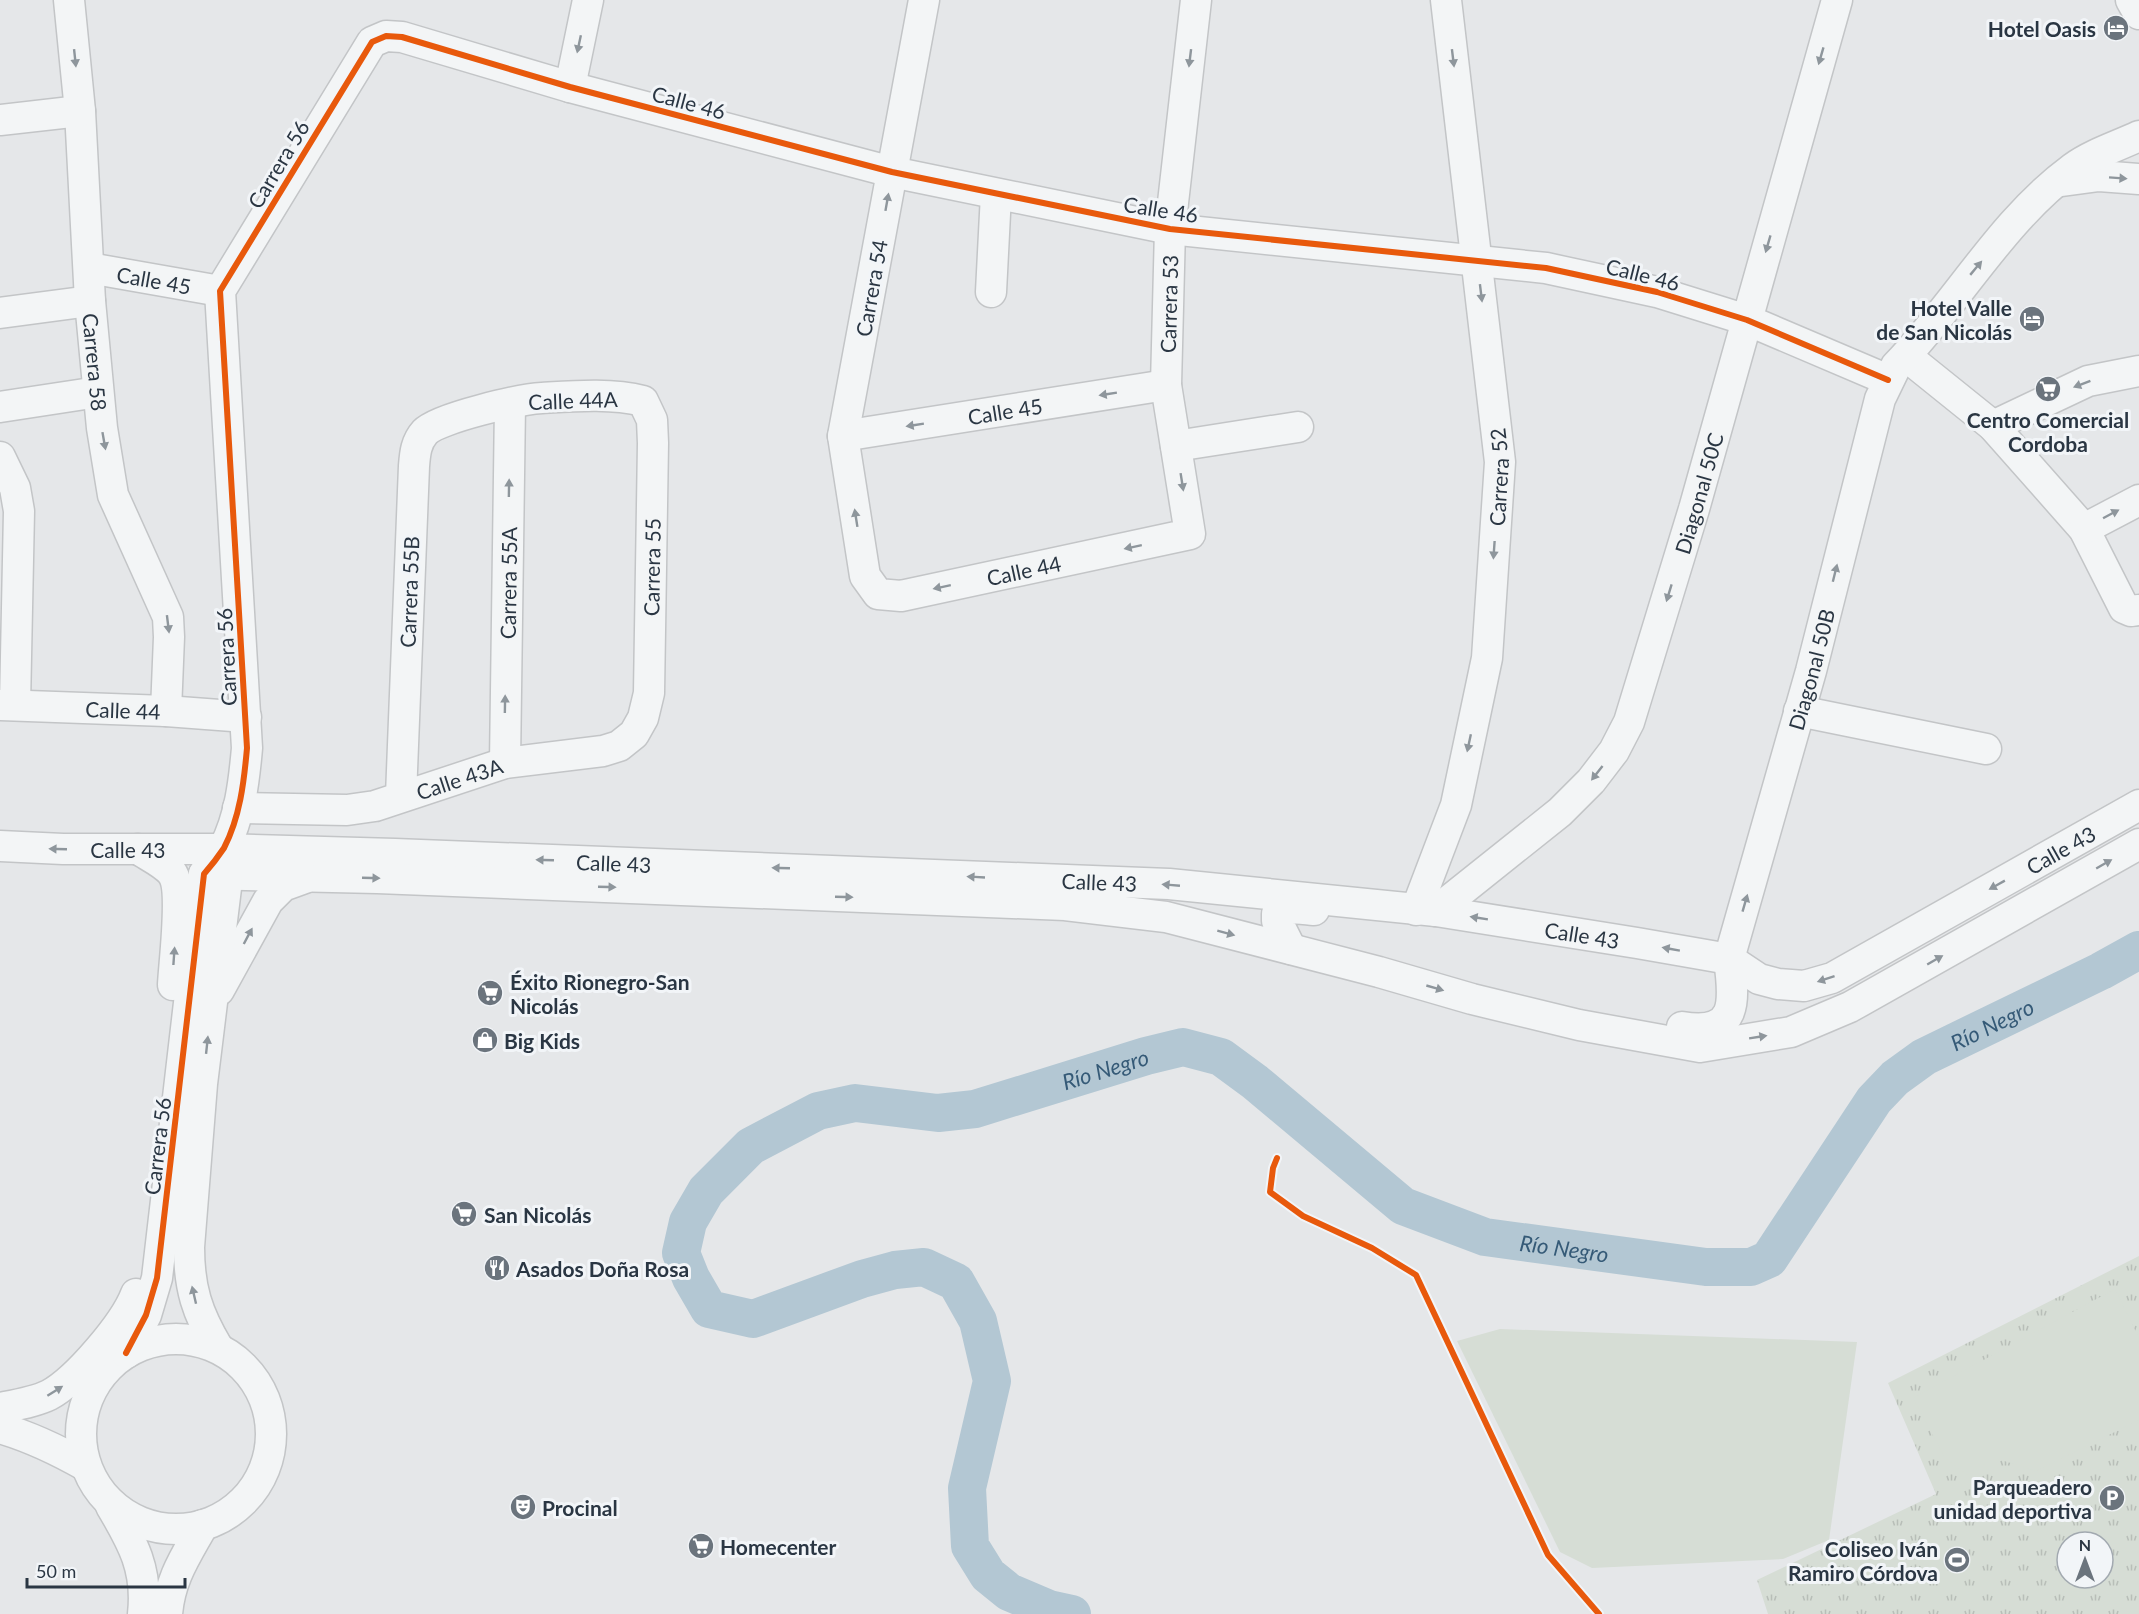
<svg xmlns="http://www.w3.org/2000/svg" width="2139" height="1614" font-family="Lato,sans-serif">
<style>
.park{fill:url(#park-tufts);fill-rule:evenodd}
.pitch{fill:#d6ddd5}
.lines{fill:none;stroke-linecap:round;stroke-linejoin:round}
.river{stroke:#b3c7d3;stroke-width:38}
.minor-casing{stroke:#c3c5c7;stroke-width:33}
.minor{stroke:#f3f5f6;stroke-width:30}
.cycleway-casing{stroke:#f2f5f8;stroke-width:10}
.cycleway{stroke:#e8590c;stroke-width:6}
.oneway{fill:#8e969c}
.labels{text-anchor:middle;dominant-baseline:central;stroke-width:6;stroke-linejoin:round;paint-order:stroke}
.poi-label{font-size:21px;font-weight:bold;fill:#2a3643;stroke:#f2f5f8;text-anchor:start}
.street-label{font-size:21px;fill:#2a3643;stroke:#f2f5f8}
.water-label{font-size:22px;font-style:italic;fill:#355a77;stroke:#f2f5f8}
</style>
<defs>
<pattern id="park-tufts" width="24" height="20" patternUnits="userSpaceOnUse" patternTransform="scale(1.5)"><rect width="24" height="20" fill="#d6ddd5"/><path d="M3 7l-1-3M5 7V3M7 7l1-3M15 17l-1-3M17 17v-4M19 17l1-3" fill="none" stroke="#b8beb8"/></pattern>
</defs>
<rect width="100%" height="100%" fill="#e5e7e9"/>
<path class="park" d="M2139,1256V1614H1768L1757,1580L1936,1494L1888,1383ZM2067,1542H2103V1578H2067Z"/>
<g class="pitch">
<polygon points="2115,1289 2139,1338 2139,1420 2036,1471 2001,1460 1969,1476 1945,1458 1913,1398"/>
<polygon points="1500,1329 1857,1342 1829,1540 1783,1559 1592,1568 1560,1552 1457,1341"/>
</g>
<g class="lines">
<path class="river" id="s1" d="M1072,1614L1049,1609L1009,1592L988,1575L970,1546L967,1488L992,1381L978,1321L956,1282L924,1267L895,1270L862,1279L753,1319L709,1309L691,1278L681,1253L688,1222L706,1191L751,1146L818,1111L855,1103L938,1113L975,1109L1146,1056L1183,1047L1221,1057L1255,1082L1403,1206L1485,1237L1706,1267H1751L1769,1259L1874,1100L1895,1078L1924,1057L2101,971L2139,950"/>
<g class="minor-casing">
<g id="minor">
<path id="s2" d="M69,0L80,111L90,301L102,428L113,495L168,617L169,637L166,711"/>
<path id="s3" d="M924,0L843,436L865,576L878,594L901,596L1190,534L1166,385L1170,229L1196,0"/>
<polyline points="2131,0 2139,14"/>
<polyline points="570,87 588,0"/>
<polyline points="0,120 80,111"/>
<polyline points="2062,181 2099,176 2139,179"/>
<path id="s4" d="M89,268L220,291"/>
<polyline points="991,292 996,194"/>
<polyline points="0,313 90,301"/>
<polyline points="1906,356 1993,426 2084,529 2124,608 2131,611 2139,610"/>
<polyline points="0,407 98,392"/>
<polyline points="1993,426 2088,381 2139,371"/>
<path id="s5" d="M843,436L1166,385"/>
<polyline points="1176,446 1298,427"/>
<polyline points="0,457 15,488 19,511 15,705"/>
<polyline points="2084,529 2139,500"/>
<path id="s6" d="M0,705L166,711L246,717"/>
<polyline points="1799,711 1986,749"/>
<path id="s7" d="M505,763L510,404"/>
<path id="s8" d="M238,808L347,810L375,806L505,763L603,751L619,746L634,734L643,718L649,693L653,443L652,420L643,401C611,393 575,396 542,398C521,399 438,418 425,432C416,442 415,453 414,466L401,796"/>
<path id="s9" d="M0,846L63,849H223L395,854L1169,884L1436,911L1637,943L1729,959L1759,979L1778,984L1804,986L1832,978L2139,805"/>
<path d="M138,849C148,856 164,863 172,873C184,889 174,962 173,985"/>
<polyline points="204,874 377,878 1065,905 1166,917 1379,972 1472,999 1579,1025 1700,1047 1791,1032 1850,1007 2139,844"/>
<path id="s10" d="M1416,910L1456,805L1487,658L1500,462L1446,0"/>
<path id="s11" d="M1436,911L1560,812L1591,781L1614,751L1629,722L1694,509L1837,0"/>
<path d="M1291,949L1277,921V914C1287,905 1302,909 1314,910"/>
<polyline points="219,990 268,901 283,886 305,878"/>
<path id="s12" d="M1682,1027C1738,1036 1735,1002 1729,959L1811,671L1880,399L1896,366C1958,302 2001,221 2073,168C2092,154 2118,146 2139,136"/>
<circle cx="176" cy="1434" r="95"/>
<path d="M218,1348C197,1313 189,1288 189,1247L202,1084L226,888L227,875L224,855"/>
<path d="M126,1353L146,1315L157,1278L204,874C211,866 218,857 224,848C240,817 244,782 247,748L220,291L372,42L386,36L402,37L570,87L892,172L1170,229L1546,268L1657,292L1747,320L1888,380"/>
<path d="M0,1408C16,1405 35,1402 49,1395C77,1380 125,1323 136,1294"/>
<path d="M0,1428C31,1437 58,1450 86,1466"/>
<path d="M111,1506C133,1543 148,1570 143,1614"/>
<path d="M167,1614C170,1578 186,1556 203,1525"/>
</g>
</g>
<use href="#minor" class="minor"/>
<g class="cycleway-casing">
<g id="cycleway">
<polyline points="1277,1158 1273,1168 1270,1192 1303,1216 1372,1248 1416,1275 1548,1555 1599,1614"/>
<path d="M126,1353L146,1315L157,1278L204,874C211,866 218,857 224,848C240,817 244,782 247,748L220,291L372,42L386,36L402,37L570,87L892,172L1170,229L1546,268L1657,292L1747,320L1888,380"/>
</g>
</g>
<use href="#cycleway" class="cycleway"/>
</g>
<defs><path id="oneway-solid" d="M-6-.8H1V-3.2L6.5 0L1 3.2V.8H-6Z" transform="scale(1.5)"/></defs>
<g class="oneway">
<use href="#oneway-solid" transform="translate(579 44) rotate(102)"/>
<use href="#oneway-solid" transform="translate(1821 56) rotate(106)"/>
<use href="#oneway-solid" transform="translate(75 58) rotate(84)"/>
<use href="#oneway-solid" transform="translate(1190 58) rotate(97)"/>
<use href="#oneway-solid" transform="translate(1453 58) rotate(83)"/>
<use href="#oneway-solid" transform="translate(2118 178) rotate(4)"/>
<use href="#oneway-solid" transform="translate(887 202) rotate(-80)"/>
<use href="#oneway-solid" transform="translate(1768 244) rotate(106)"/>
<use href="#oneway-solid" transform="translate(1976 268) rotate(-50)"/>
<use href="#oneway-solid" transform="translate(1481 293) rotate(83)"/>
<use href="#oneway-solid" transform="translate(2082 384) rotate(159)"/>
<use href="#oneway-solid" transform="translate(1108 394) rotate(171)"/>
<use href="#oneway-solid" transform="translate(915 425) rotate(171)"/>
<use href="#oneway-solid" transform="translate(104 441) rotate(80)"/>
<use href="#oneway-solid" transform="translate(1182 482) rotate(81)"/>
<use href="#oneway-solid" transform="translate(509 488) rotate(-89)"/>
<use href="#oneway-solid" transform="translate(2111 514) rotate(-28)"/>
<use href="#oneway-solid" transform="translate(856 518) rotate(-99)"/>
<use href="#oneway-solid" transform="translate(1133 547) rotate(168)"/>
<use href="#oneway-solid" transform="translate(1494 550) rotate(94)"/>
<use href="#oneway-solid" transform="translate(1835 573) rotate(-76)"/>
<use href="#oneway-solid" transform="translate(942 587) rotate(168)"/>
<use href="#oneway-solid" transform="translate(1669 593) rotate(107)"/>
<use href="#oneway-solid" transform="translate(168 624) rotate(83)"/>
<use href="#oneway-solid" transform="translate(505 704) rotate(-89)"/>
<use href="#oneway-solid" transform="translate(1469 743) rotate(102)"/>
<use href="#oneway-solid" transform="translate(1597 773) rotate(128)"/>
<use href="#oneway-solid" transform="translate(58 849) rotate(-178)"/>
<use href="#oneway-solid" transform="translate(545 860) rotate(-178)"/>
<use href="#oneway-solid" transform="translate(2104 864) rotate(-30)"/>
<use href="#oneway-solid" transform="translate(781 868) rotate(-178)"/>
<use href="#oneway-solid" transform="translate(976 877) rotate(-177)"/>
<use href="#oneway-solid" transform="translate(371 878) rotate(2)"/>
<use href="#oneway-solid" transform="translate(1171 885) rotate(-175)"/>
<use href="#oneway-solid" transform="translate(1997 885) rotate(151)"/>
<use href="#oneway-solid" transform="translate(607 887) rotate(2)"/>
<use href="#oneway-solid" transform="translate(844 897) rotate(2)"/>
<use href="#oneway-solid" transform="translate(1745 903) rotate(-74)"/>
<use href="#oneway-solid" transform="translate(1479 918) rotate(-171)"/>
<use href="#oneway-solid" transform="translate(1226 933) rotate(15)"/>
<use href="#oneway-solid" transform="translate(248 936) rotate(-62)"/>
<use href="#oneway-solid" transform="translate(1671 949) rotate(-170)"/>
<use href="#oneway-solid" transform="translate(174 956) rotate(-86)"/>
<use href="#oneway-solid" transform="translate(1935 960) rotate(-30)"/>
<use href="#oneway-solid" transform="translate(1826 979) rotate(162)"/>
<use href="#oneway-solid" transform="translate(1435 988) rotate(16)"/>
<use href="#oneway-solid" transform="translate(1758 1037) rotate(-9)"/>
<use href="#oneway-solid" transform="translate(207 1045) rotate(-84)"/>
<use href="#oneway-solid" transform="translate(194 1295) rotate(-103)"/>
<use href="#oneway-solid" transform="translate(55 1391) rotate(-32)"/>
</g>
<defs>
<g id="hotel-disc" transform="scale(1.35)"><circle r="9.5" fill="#6b747d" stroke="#f2f5f8"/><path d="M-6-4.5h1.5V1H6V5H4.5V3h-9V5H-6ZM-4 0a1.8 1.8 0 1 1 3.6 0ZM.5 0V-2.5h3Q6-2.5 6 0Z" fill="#fff"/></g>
<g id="supermarket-disc" transform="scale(1.35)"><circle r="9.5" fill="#6b747d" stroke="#f2f5f8"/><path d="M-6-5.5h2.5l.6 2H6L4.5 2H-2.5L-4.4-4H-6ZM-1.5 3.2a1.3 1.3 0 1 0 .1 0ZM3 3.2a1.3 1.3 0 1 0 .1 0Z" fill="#fff"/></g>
<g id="shop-disc" transform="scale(1.35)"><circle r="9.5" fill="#6b747d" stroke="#f2f5f8"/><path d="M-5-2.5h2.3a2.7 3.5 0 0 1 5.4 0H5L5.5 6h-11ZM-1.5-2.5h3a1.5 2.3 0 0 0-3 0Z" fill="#fff"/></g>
<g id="restaurant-disc" transform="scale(1.35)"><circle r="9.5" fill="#6b747d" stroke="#f2f5f8"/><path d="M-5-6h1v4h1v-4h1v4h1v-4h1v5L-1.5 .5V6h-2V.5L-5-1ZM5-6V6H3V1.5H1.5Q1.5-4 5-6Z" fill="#fff"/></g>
<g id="parking-disc" transform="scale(1.35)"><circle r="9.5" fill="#6b747d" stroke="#f2f5f8"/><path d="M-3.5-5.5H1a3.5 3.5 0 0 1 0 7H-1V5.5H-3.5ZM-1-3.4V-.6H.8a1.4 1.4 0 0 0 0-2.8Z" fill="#fff"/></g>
<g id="theatre-disc" transform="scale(1.35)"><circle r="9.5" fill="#6b747d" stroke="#f2f5f8"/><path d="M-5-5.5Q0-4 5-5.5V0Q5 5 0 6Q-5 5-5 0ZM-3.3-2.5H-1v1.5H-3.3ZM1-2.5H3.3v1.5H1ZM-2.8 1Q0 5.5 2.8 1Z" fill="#fff"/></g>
<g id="stadium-disc" transform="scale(1.35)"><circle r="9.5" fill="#6b747d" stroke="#f2f5f8"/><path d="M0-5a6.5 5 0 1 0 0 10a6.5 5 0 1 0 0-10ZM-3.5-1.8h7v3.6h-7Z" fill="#fff"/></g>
</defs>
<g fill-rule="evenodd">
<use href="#hotel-disc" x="2116" y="28"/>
<use href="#hotel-disc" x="2032" y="319"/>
<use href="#supermarket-disc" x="2048" y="389"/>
<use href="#supermarket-disc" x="490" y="993"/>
<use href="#shop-disc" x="485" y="1040"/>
<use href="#supermarket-disc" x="464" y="1214"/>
<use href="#restaurant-disc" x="497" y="1268"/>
<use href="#parking-disc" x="2112" y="1498"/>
<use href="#theatre-disc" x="523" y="1507"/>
<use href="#supermarket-disc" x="701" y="1546"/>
<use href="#stadium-disc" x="1957" y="1560"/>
</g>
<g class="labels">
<g class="poi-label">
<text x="2096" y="28" text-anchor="end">Hotel Oasis</text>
<text x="2012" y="307" text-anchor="end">Hotel Valle<tspan x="2012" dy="24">de San Nicolás</tspan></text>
<text x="2048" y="419" text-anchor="middle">Centro Comercial<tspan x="2048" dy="24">Cordoba</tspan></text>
<text x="510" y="981">Éxito Rionegro-San<tspan x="510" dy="24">Nicolás</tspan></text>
<text x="504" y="1040">Big Kids</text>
<text x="484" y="1214">San Nicolás</text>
<text x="516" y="1268">Asados Doña Rosa</text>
<text x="2092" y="1486" text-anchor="end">Parqueadero<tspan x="2092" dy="24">unidad deportiva</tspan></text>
<text x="542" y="1507">Procinal</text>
<text x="720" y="1546">Homecenter</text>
<text x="1938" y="1548" text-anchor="end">Coliseo Iván<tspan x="1938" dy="24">Ramiro Córdova</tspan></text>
</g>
<g class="street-label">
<text transform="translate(689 102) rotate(15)">Calle 46</text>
<text transform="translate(278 164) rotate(-59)">Carrera 56</text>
<text transform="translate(1161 209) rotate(9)">Calle 46</text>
<text transform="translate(1643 274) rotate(14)">Calle 46</text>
<text stroke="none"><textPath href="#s4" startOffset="66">Calle 45</textPath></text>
<text transform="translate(871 288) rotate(-80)">Carrera 54</text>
<text stroke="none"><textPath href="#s3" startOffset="1158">Carrera 53</textPath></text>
<text stroke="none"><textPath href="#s2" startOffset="363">Carrera 58</textPath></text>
<text transform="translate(573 400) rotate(-2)">Calle 44A</text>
<text stroke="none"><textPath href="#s5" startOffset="164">Calle 45</textPath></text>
<text stroke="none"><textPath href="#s10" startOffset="444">Carrera 52</textPath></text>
<text stroke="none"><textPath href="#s11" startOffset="512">Diagonal 50C</textPath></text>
<text stroke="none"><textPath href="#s8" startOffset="579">Carrera 55</textPath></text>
<text stroke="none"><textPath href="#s3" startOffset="756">Calle 44</textPath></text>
<text stroke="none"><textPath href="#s7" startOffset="180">Carrera 55A</textPath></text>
<text transform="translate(409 592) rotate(-88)">Carrera 55B</text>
<text transform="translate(226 657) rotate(-93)">Carrera 56</text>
<text stroke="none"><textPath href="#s12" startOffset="408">Diagonal 50B</textPath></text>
<text stroke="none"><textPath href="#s6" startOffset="123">Calle 44</textPath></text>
<text stroke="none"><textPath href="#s8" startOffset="226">Calle 43A</textPath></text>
<text stroke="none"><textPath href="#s9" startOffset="128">Calle 43</textPath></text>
<text stroke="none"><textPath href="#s9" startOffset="2108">Calle 43</textPath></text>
<text stroke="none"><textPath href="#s9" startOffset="614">Calle 43</textPath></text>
<text stroke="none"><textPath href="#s9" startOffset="1100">Calle 43</textPath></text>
<text stroke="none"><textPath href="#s9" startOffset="1586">Calle 43</textPath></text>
<text transform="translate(157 1146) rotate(-83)">Carrera 56</text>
</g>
<g class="water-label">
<text stroke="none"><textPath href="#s1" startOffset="2290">Río Negro</textPath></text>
<text stroke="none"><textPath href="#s1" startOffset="1227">Río Negro</textPath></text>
<text stroke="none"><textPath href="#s1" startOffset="1750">Río Negro</textPath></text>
</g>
</g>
<g transform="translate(2085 1560)"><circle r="28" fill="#f2f5f8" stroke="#a2a9b0" stroke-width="1.5"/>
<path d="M0-4.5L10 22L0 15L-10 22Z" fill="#6b747d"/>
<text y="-9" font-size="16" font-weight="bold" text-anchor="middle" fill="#2a3643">N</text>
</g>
<path d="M27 1578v9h158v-9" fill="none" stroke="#2a3643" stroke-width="3"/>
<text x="36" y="1578" font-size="18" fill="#2a3643" stroke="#f2f5f8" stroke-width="4.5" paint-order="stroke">50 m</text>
</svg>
